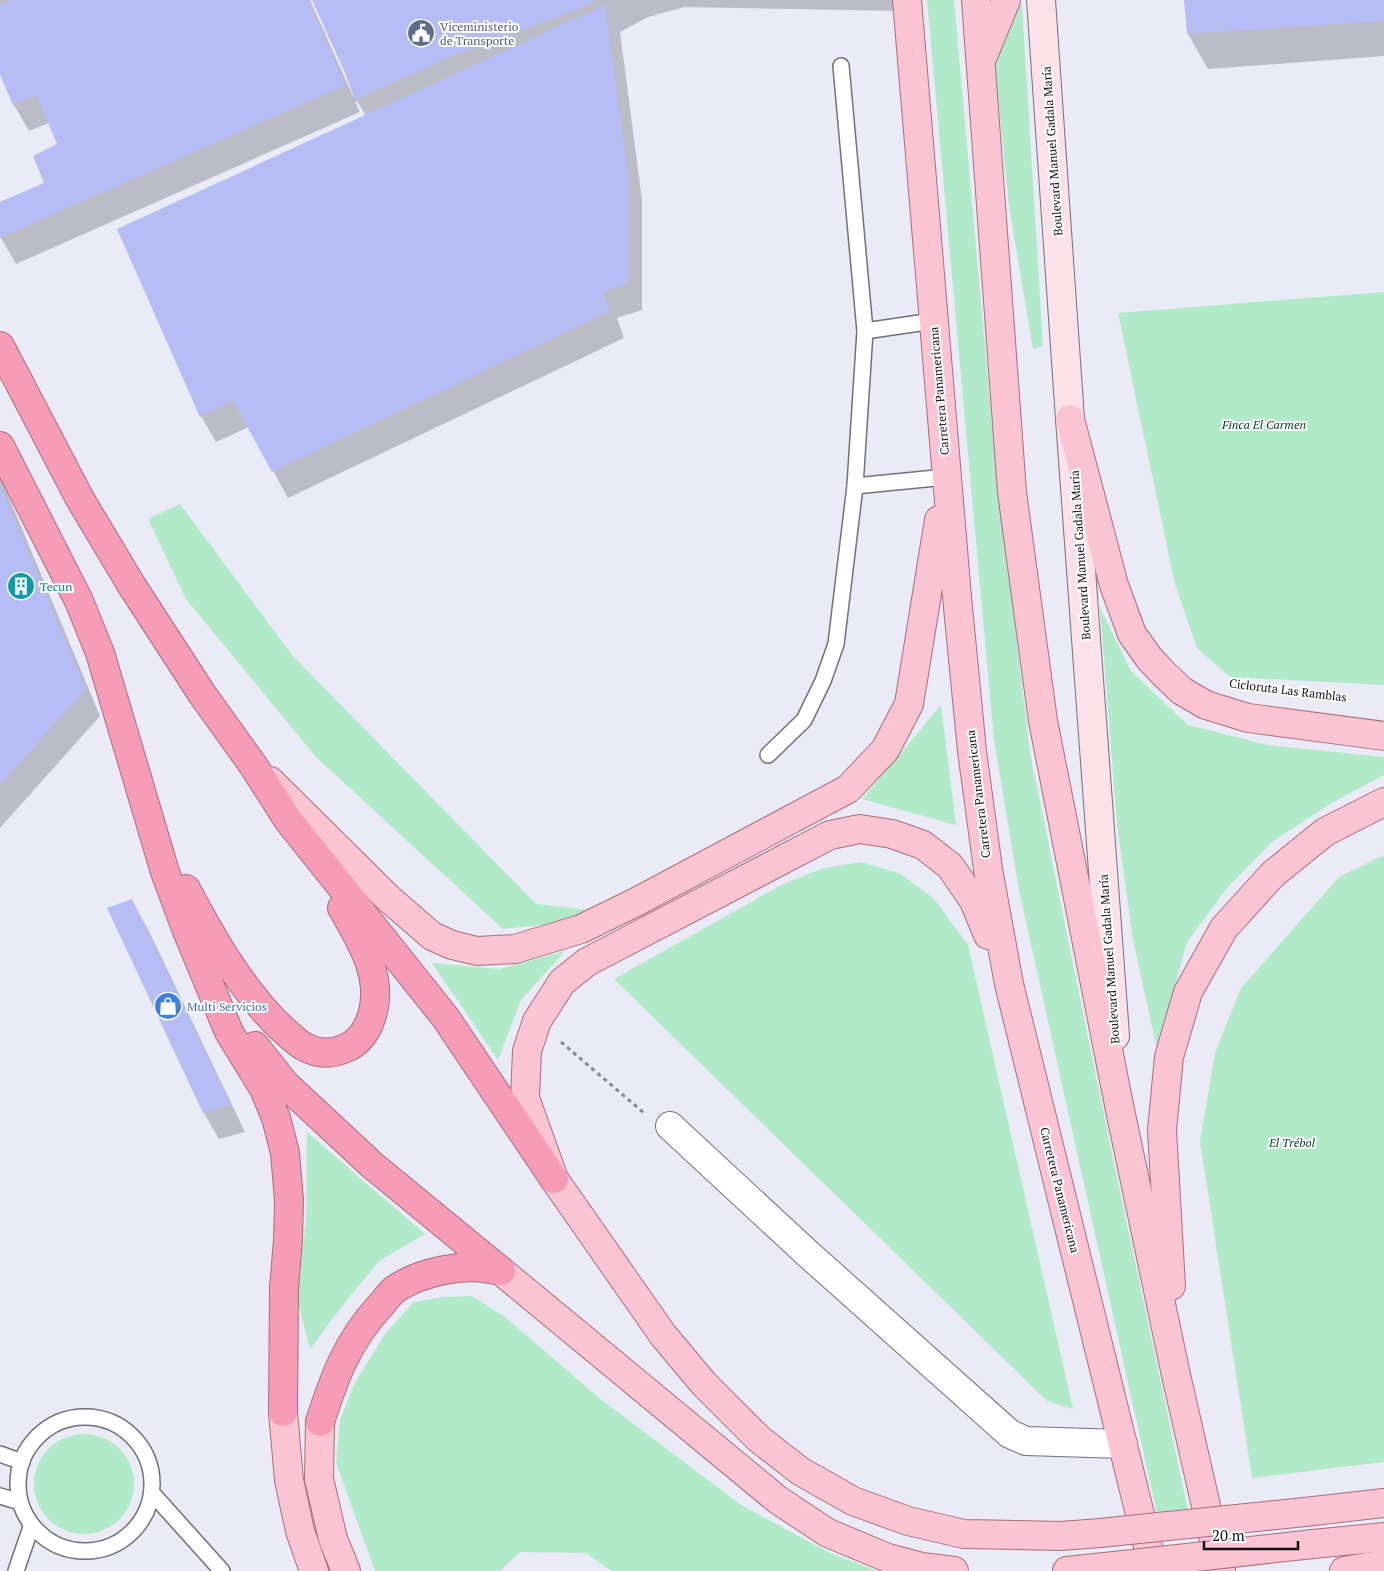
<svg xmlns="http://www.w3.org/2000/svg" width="1384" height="1571" font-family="'PT Serif',serif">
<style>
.green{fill:#b1eac8}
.shadow{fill:#0003}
.building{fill:#b6bcf4}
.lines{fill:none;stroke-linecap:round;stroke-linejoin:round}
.lane-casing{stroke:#6f707a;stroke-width:18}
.street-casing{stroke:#6f707a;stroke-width:30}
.secondary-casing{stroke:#6f707a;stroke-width:30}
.primary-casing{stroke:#a76c7e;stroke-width:30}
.highway-casing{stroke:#a76c7e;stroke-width:30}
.path{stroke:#878890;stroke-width:3;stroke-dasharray:4 4;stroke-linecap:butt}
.lane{stroke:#fff;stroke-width:15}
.street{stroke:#fff;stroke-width:28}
.secondary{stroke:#fce1e9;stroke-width:28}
.primary{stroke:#fac4d3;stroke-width:28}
.highway{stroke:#f69cb6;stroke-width:28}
.primary-bridge-casing{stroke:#a76c7e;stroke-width:30;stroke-linecap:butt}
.primary-bridge{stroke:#fac4d3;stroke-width:28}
.labels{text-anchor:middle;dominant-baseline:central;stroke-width:4;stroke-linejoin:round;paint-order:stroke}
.service-label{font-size:12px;fill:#4e5e75;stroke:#fff;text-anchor:start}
.street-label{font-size:12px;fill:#131317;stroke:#fff}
.park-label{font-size:12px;font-style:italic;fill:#004025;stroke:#fff}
.culture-label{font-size:12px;fill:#0d838f;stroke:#fff;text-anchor:start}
.shop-label{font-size:12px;fill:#366cbe;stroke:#fff;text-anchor:start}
</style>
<rect width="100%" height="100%" fill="#eaebf7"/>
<g class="green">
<polygon points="927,0 954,0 993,436 1030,753 1112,1154 1188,1510 1157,1514 1019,890 994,740"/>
<polygon points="1022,4 1043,346 1033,349 1009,206 995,67 1011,14"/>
<polygon points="1384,292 1384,685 1230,677 1197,648 1175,584 1118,313"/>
<polygon points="180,504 292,655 536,904 598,911 565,922 503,929 316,757 186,599 148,519"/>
<polygon points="1100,607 1131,671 1188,725 1267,745 1384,757 1384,775 1330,804 1273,841 1227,888 1187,942 1157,1049 1133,940 1117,825"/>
<polygon points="941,705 956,825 862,799"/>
<polygon points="1384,855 1384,1462 1252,1478 1200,1141 1215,1053 1241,988 1339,877"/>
<polygon points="861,862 901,874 934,899 968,945 1073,1409 1047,1401 614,979 783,884 824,868"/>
<polygon points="565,951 521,1000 498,1060 432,963 500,969"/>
<polygon points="307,1132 425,1234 379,1261 339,1310 310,1349 297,1300 306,1220"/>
<polygon points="472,1296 505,1317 599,1398 741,1505 830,1553 877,1571 611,1571 586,1553 520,1552 500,1571 375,1571 336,1463 340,1420 353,1386 385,1334 414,1302 443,1297"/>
<circle cx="84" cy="1484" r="50"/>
</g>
<g class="shadow">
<polygon points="0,0 310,0 353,96 355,95 347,73 314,0 901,0 902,11 685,7 648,17 620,32 642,200 642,310 617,318 624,338 288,498 249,427 216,442 201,416 366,116 357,101 355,102 360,112 16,264 0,236 0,203 46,183 59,145 49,123 29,131 14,105 0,72"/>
<polygon points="1186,0 1384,0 1384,56 1208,69 1188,34"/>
<polygon points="0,476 100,716 0,828"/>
<polygon points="131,901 147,927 245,1132 219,1139 204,1113"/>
</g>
<g class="building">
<polygon points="11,0 308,0 346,85 0,238 0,202 44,183 33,156 57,144 36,95 13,105 0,75 0,5"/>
<polygon points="312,0 596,0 579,9 452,56 355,100 345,73"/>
<polygon points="1184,0 1384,0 1384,21 1187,34"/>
<polygon points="605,5 628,173 628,284 603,292 610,311 272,472 233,401 200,417 117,229"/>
<polygon points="0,484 86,689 0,785"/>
<polygon points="132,899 231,1105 203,1113 107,908"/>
</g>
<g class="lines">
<g class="lane-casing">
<g id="lane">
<polyline points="865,331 933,321"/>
<polyline points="855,486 946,477"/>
<polyline points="768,755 804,720 823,681 836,644 855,486 865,331 841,66"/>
<circle cx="85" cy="1484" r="67"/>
<polyline points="0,1454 22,1462"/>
<polyline points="152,1493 222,1571"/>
<polyline points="0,1496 20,1502"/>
<polyline points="16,1571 31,1527"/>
</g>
</g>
<g class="street-casing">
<polyline id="street" points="670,1126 807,1253 1010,1434 1026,1441 1123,1444"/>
</g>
<g class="secondary-casing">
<polyline id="secondary" points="1041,0 1070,419 1115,1036"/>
</g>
<g class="primary-casing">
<g id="primary">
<polyline points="907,0 957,597 972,751 988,869 1009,984 1154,1571"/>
<polyline points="976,0 1012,492 1043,721 1120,1110 1176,1375 1221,1571"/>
<polyline points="983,56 1006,0"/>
<polyline points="1070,419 1114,585 1132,634 1149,658 1162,672 1182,691 1206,705 1248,718 1384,736"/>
<polyline points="270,781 387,897 432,936 452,945 477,951 515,949 581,929 638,901 848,789 885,750 909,704 939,520"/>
<polyline points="988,935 974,901 950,866 923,845 892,834 860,829 830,835 587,962 562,982 537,1021 527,1051 525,1098 554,1179 663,1335 704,1384 759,1439 800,1471 853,1501 908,1521 964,1534 1061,1536 1100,1533"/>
<polyline points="501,1271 778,1500 828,1533 888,1558 922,1567 954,1571"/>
<polyline points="1171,1286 1162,1130 1169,1057 1188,992 1224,928 1273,874 1325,832 1384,802"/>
<polyline points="283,1412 289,1480 300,1531 314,1571"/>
<polyline points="320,1422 319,1479 333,1539 346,1571"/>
<polyline points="1305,1512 1384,1503"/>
<polyline points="1313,1544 1384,1537"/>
<polyline points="1067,1571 1105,1567"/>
<polyline points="1344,1571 1384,1564"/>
</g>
</g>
<g class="highway-casing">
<g id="highway">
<polyline points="0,346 80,499 132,586 202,694 253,765 288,820 445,1017 554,1179"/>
<polyline points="0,446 79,601 100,653 165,872 187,931 229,1032 264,1089 276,1118 285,1153 289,1200 288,1240 284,1288 283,1412"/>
<path d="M186,889C211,936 237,982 274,1021C283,1029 292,1039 303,1046C317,1054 331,1055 346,1048C358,1043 365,1034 370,1021C386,981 362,942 342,908"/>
<polyline points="255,1046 285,1084 372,1165 501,1271"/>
<path d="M320,1422C334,1378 347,1342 379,1307C384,1302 389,1294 394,1290C415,1275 445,1268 471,1267C481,1267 491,1269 501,1271"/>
</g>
</g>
<polyline class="path" points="561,1042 644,1113"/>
<use href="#lane" class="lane"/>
<use href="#street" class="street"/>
<use href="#secondary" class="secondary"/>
<use href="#primary" class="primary"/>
<use href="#highway" class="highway"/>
<g class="primary-bridge-casing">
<g id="primary-bridge">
<polyline points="1100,1533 1305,1512"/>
<polyline points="1105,1567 1313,1544"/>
</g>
</g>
<use href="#primary-bridge" class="primary-bridge"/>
</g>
<defs>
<g id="civic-disc" transform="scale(1.4375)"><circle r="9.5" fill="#5c6f8a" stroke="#fff"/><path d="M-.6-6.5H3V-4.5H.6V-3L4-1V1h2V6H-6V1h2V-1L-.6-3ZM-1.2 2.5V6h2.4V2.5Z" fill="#fff"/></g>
<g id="building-disc" transform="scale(1.4375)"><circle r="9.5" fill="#0f9aa8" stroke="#fff"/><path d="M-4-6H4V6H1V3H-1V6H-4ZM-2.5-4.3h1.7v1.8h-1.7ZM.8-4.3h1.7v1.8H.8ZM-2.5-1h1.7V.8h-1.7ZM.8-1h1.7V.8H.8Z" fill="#fff"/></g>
<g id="shop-disc" transform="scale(1.4375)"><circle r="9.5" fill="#3f7fe0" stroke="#fff"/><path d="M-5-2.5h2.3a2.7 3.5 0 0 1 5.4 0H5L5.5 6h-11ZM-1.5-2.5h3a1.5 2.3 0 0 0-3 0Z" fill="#fff"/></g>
</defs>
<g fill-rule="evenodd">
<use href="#civic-disc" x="421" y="33"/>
<use href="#building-disc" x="21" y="586"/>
<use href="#shop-disc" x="168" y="1006"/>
</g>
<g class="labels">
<g class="service-label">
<text x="440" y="26">Viceministerio<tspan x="440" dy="14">de Transporte</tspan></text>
</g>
<g class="street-label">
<text transform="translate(1052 151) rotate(-94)">Boulevard Manuel Gadala María</text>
<text transform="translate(939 391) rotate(-95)">Carretera Panamericana</text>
<text transform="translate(1080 555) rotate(-94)">Boulevard Manuel Gadala María</text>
<text transform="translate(1288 690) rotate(7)">Cicloruta Las Ramblas</text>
<text transform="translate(978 794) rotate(-97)">Carretera Panamericana</text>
<text transform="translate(1109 959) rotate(-94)">Boulevard Manuel Gadala María</text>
<text transform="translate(1060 1190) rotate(76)">Carretera Panamericana</text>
</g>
<g class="park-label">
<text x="1264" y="424">Finca El Carmen</text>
<text x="1292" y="1142">El Trébol</text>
</g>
<g class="culture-label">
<text x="40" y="586">Tecun</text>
</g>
<g class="shop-label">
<text x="187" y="1006">Multi Servicios</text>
</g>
</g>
<path d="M1204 1541v8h94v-8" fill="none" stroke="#131317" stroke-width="2.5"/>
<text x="1212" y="1541" font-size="15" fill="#131317" stroke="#ffffff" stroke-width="4" paint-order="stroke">20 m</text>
</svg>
